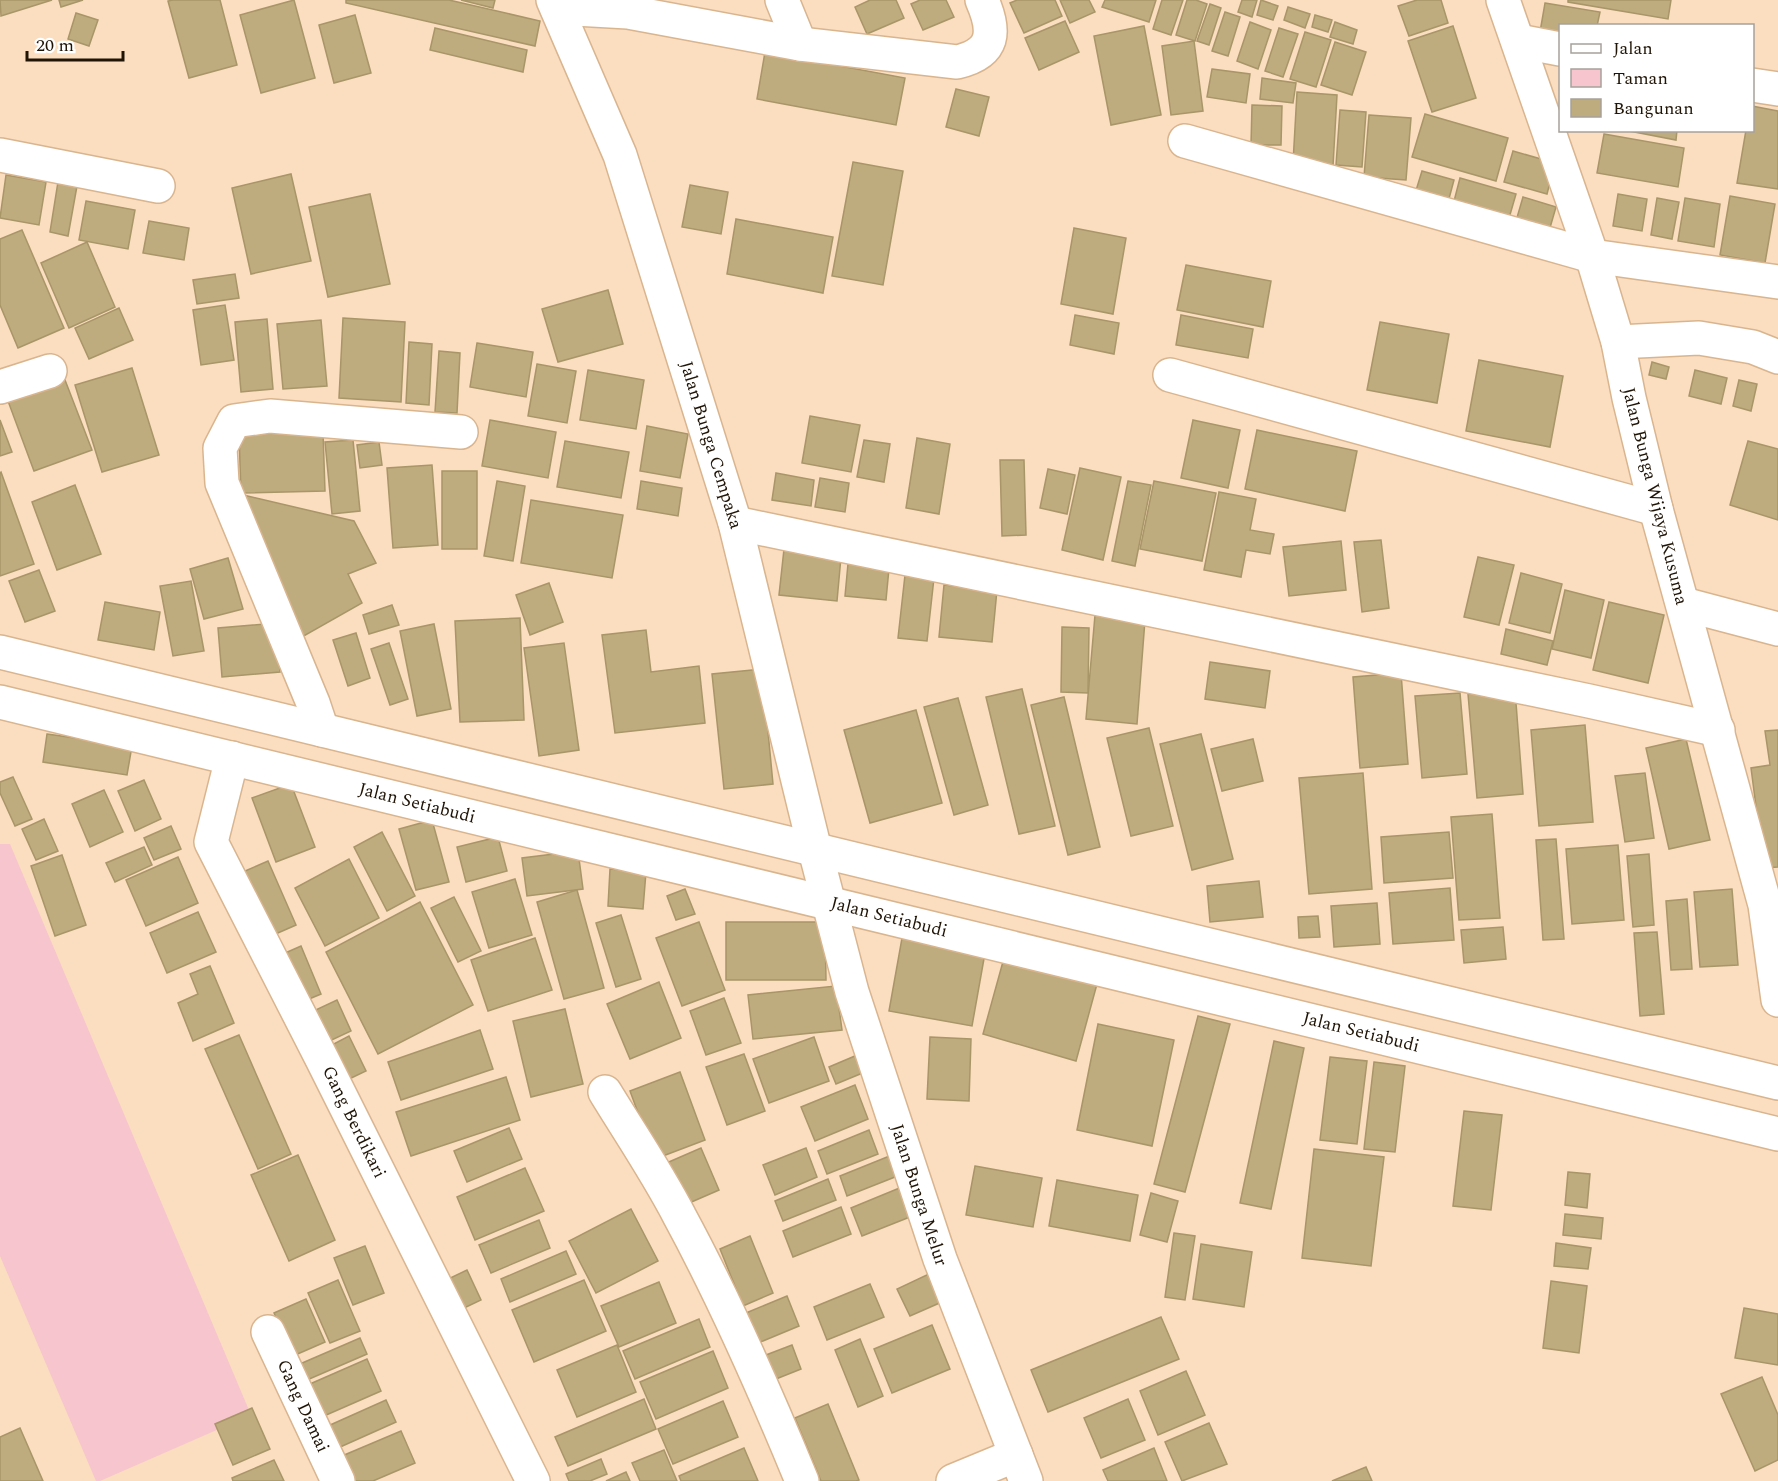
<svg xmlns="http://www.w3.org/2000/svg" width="1778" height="1481" font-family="Spectral,serif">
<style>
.green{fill:#f7c5cd}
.building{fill:#beab7e;stroke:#a89568;stroke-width:1.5}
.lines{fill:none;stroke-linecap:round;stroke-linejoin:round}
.minor-casing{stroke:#d9b58f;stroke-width:36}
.major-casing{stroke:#d9b58f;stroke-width:36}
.minor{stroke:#fff;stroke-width:33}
.major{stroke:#fff;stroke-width:33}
.labels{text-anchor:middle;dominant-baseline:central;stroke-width:6;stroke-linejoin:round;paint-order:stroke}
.street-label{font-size:18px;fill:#201406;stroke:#fff}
</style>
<rect width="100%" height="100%" fill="#fbddbf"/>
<polygon class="green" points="0,844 10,844 251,1415 100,1481 96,1481 0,1256"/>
<g class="building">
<polygon points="0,0 52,0 1,16"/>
<polygon points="59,0 83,0 61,7"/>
<polygon points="173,0 220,0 237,65 189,78 168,1"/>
<polygon points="294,0 315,78 261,93 240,15"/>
<polygon points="346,0 449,0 540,21 535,46 346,3"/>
<polygon points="461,0 495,0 493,8"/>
<polygon points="870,0 896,0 904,18 867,34 855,7"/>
<polygon points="920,0 946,0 954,17 923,30 911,4"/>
<polygon points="1017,0 1055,0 1062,16 1024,33 1010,3"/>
<polygon points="1060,0 1089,0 1095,12 1070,23"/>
<polygon points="1105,0 1156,0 1149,22 1102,7"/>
<polygon points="1162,0 1183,0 1171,35 1153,29"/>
<polygon points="1187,0 1196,0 1207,4 1195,41 1176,35"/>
<polygon points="1242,0 1257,0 1252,17 1238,12"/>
<polygon points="1261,0 1278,6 1273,20 1257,15"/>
<polygon points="1417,0 1441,0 1448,23 1409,36 1398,6"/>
<polygon points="1568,0 1671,0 1668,19 1568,2"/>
<polygon points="1545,3 1600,12 1597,26 1560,26 1560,36 1540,32"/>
<polygon points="1210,4 1221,8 1209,45 1197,41"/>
<polygon points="1288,7 1310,14 1305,28 1284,20"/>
<polygon points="1225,12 1240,17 1228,56 1212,51"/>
<polygon points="76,13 98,20 89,46 68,39"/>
<polygon points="355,15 371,73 334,83 319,25"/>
<polygon points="1315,15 1332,20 1328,32 1312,27"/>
<polygon points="1065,21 1079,52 1039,70 1025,38"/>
<polygon points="1250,22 1271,30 1258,69 1237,61"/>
<polygon points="1335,22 1357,30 1353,44 1330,37"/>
<polygon points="1144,26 1161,115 1111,125 1094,36"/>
<polygon points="1453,26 1476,98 1432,112 1408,41"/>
<polygon points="435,28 527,50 523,72 430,50"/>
<polygon points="1279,28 1298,34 1283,77 1265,71"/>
<polygon points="1305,32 1331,40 1316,87 1290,79"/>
<polygon points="1194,41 1203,111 1171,115 1162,46"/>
<polygon points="1335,42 1366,52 1352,95 1321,85"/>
<polygon points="765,52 905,78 896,125 757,99"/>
<polygon points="1212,69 1250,74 1246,103 1207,97"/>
<polygon points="1262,78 1296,83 1293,103 1260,99"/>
<polygon points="956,89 989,97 979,136 946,127"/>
<polygon points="1297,92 1337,95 1333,166 1293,163"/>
<polygon points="1252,105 1282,106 1281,145 1251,145"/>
<polygon points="1752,106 1778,111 1778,189 1737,183 1746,130 1752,130"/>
<polygon points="1340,110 1366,112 1362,167 1336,165"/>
<polygon points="1425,114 1508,138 1496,181 1412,157"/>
<polygon points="1369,115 1411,118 1406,180 1364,177"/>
<polygon points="1624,130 1677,130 1676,140"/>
<polygon points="1604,134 1684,148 1678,187 1597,173"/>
<polygon points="1513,151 1555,163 1547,194 1504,182"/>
<polygon points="853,162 903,171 883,285 832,276"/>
<polygon points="1422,171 1454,180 1447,206 1414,197"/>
<polygon points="291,174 311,261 251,274 232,188"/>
<polygon points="6,175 46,182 39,225 0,218"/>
<polygon points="1460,178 1516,194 1507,225 1452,209"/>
<polygon points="58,182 77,186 68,236 50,232"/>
<polygon points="690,185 728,192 721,234 682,227"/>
<polygon points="370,194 390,284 328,297 309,207"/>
<polygon points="1618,194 1647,199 1642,231 1613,226"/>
<polygon points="1730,196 1775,204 1765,263 1720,255"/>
<polygon points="1523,197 1556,207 1547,238 1514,228"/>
<polygon points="1657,198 1679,202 1672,239 1651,235"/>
<polygon points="1685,198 1720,204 1714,247 1678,241"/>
<polygon points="86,201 135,210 128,249 79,240"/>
<polygon points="736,219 833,237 823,293 727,274"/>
<polygon points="149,221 189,228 184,260 143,253"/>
<polygon points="1074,228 1126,238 1113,314 1061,304"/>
<polygon points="22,230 64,328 18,348 0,305 0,239"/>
<polygon points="87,242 115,307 69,328 41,263"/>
<polygon points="1186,265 1271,281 1263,327 1177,310"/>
<polygon points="235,274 239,298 197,304 193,280"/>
<polygon points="608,290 623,344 558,362 542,309"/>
<polygon points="225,305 234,360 201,365 193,310"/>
<polygon points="119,308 133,340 89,359 75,328"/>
<polygon points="1075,315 1119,323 1114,354 1070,345"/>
<polygon points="1181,315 1253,329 1248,358 1176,345"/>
<polygon points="343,318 405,322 401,402 339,398"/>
<polygon points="267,319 273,389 241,392 235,322"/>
<polygon points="321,320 327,386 283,389 277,324"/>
<polygon points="1380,322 1449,334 1437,403 1367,390"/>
<polygon points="409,342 432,344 429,405 406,403"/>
<polygon points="477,343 533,352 526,397 470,387"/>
<polygon points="439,351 460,353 457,413 435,412"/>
<polygon points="1479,360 1563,376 1550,447 1466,431"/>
<polygon points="1652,362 1669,367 1666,379 1649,375"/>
<polygon points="537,364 576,371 567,423 528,416"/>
<polygon points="132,368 159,455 102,472 75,385"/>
<polygon points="588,370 644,380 636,429 580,420"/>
<polygon points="1695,370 1727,378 1721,404 1689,396"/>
<polygon points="65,380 92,450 34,471 8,401"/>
<polygon points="1739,380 1757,384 1751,411 1733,406"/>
<polygon points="810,416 860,425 851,472 802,463"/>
<polygon points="0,420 12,452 0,456"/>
<polygon points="490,420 556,432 548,478 482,466"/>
<polygon points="1193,420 1240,430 1228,488 1181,478"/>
<polygon points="647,426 688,434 680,478 640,471"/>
<polygon points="1257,430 1357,451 1345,511 1245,489"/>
<polygon points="323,432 325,491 241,493 239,434"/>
<polygon points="917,438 950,444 939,514 906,508"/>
<polygon points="353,440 360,511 332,514 325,442"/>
<polygon points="864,440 890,444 884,482 857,477"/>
<polygon points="565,441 629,452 621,498 557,487"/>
<polygon points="1748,441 1778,449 1778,520 1730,505"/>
<polygon points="379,442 382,465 360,468 357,445"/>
<polygon points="1000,460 1024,460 1026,535 1002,536"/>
<polygon points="432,465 438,545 393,548 387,468"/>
<polygon points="1080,468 1121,477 1103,560 1062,550"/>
<polygon points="1048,469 1075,475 1067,514 1040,508"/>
<rect x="442" y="471" width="35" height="78"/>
<polygon points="1,472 34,564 0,576 0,473"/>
<polygon points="776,473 814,480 811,506 772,500"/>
<polygon points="820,478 849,483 845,512 815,507"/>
<polygon points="497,481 525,486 513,561 484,556"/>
<polygon points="641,481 682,488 678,516 637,509"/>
<polygon points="1128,481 1151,485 1135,566 1112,561"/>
<polygon points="1154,481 1216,493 1202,561 1140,549"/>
<polygon points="75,485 101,554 57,570 32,502"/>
<polygon points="1219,492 1256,499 1250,530 1274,534 1270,554 1246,550 1241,577 1204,570"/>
<polygon points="239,494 354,521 376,563 348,574 362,603 302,637"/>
<polygon points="531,500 623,515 612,578 521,563"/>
<polygon points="785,540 842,546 837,601 779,595"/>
<polygon points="1381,540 1389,608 1362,612 1354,542"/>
<polygon points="1341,541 1346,590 1289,596 1283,547"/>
<polygon points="849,553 890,558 886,600 845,596"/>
<polygon points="1478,557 1514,565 1499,625 1464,617"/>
<polygon points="228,558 243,609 204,619 190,569"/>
<polygon points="906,566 935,569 927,641 898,638"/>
<polygon points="39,570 55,611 25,622 9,581"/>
<polygon points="1521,573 1562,584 1550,633 1509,623"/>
<polygon points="191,581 204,651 173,656 160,586"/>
<polygon points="549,583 563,622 530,635 516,595"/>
<polygon points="944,585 997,590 992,642 939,637"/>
<polygon points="1565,590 1604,600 1591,658 1552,649"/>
<polygon points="105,602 160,612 154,650 98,640"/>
<polygon points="1609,602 1664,615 1648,683 1593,670"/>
<polygon points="392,605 399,625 369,634 363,615"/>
<polygon points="1095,615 1145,620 1137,724 1086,719"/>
<polygon points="520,618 524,720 460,722 455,621"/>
<polygon points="276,623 280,672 222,677 218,628"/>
<polygon points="434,624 451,709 417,716 400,631"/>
<polygon points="1062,627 1089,628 1088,693 1061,692"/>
<polygon points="1506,629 1553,641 1547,665 1501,654"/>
<polygon points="646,630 651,672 699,666 705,723 615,733 602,635"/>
<polygon points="356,633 370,678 348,686 333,640"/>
<polygon points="389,643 408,699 390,705 371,649"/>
<polygon points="564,643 579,750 539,756 524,648"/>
<polygon points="1210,662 1270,671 1265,708 1205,699"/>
<polygon points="762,669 773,784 724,789 712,674"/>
<polygon points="1401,673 1408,764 1360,768 1353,677"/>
<polygon points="1022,689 1055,826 1019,834 986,697"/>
<polygon points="1515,690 1523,794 1477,798 1468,694"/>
<polygon points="1460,693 1467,774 1422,778 1415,696"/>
<polygon points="1064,697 1100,847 1068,855 1031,705"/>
<polygon points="958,698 988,805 954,815 924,707"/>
<polygon points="916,710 942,803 870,823 844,730"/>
<polygon points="1585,725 1593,822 1539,826 1531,730"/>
<polygon points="1149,728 1173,826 1131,836 1107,738"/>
<polygon points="1778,730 1778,867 1764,868 1751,768 1770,765 1765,731"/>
<polygon points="47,734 132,746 127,775 43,762"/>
<polygon points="1201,734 1233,859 1192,870 1160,744"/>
<polygon points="1253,739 1263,781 1222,791 1211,749"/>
<polygon points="1686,739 1710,840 1669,849 1646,748"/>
<polygon points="1363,773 1372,889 1309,894 1299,778"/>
<polygon points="1645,773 1654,838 1625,842 1615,776"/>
<polygon points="13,777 32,819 15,826 0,793 0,782"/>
<polygon points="144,780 161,819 135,831 118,791"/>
<polygon points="291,784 315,847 276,862 252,798"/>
<polygon points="104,790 123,832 90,847 72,804"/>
<polygon points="1492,814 1500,918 1459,920 1451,817"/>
<polygon points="44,819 58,851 36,860 22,829"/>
<polygon points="432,820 449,882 416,890 399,829"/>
<polygon points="171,826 181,849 154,860 144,838"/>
<polygon points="382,832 415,896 387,911 354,847"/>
<polygon points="1449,832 1453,878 1384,883 1381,837"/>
<polygon points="498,837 507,871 466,882 457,847"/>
<polygon points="1556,839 1564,939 1543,940 1536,840"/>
<polygon points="1618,845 1624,920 1572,924 1566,849"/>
<polygon points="144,847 152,865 115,882 106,863"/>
<polygon points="578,851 583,889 527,896 522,858"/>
<polygon points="1649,854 1654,925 1633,927 1627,856"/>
<polygon points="62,855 86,925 55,936 31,866"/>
<polygon points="178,857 198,903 146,926 126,880"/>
<polygon points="349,859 379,918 325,946 295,888"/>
<polygon points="268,861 296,925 271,936 243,872"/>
<polygon points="610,869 646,872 643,909 608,906"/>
<polygon points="515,879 532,935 489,948 472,892"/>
<polygon points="1259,881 1263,917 1210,922 1207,886"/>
<polygon points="1450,888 1454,940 1393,944 1389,893"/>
<polygon points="685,889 695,914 676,920 667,896"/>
<polygon points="1732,889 1738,965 1700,967 1694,892"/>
<polygon points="577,890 604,988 564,999 537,902"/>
<polygon points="454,897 481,951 458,962 431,908"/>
<polygon points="1687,899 1692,969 1671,970 1666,901"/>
<polygon points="420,902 473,1005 378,1054 326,952"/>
<polygon points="1377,903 1380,944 1334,947 1331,906"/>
<polygon points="198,912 216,952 167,973 150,933"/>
<polygon points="621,915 641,979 616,987 596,923"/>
<polygon points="1318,916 1320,937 1299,938 1298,917"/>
<polygon points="699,922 725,990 682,1006 656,938"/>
<polygon points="726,922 825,922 826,980 726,980"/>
<polygon points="1503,927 1506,959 1464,963 1461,930"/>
<polygon points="1657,932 1664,1014 1640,1016 1634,933"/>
<polygon points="535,938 552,990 488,1011 471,960"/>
<polygon points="902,938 985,953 972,1026 889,1011"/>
<polygon points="301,946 321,994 302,1002 283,954"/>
<polygon points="1004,958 1097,984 1076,1061 983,1034"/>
<polygon points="210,966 234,1023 193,1041 178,1003 198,994 190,974"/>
<polygon points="659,982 681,1038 630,1059 607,1004"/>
<polygon points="836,986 842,1030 753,1039 748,995"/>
<polygon points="724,998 741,1043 706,1055 690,1011"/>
<polygon points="337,1000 351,1031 321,1045 307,1014"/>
<polygon points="565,1009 583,1084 531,1097 513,1021"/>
<polygon points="1198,1016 1230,1024 1185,1192 1154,1184"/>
<polygon points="1098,1024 1174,1040 1152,1146 1077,1130"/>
<polygon points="480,1030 493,1069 401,1100 388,1062"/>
<polygon points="239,1035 291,1154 258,1169 205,1049"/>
<polygon points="349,1036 366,1071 343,1082 326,1048"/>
<polygon points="814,1037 829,1081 769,1103 753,1059"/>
<polygon points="930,1037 971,1039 969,1101 927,1099"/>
<polygon points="1274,1041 1304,1048 1271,1209 1240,1203"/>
<polygon points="869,1050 877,1067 836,1084 829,1067"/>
<polygon points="744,1054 765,1111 727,1125 706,1067"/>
<polygon points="1330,1057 1367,1061 1357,1144 1320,1140"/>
<polygon points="1374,1062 1405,1066 1395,1152 1364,1149"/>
<polygon points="680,1072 705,1140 655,1159 630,1091"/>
<polygon points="506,1077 520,1120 411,1156 396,1112"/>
<polygon points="855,1085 868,1119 815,1141 801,1107"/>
<polygon points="1464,1111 1502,1115 1491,1210 1453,1206"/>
<polygon points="509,1128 522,1159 467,1182 454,1151"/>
<polygon points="869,1130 878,1154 827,1174 818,1151"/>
<polygon points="701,1148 719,1190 680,1207 662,1165"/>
<polygon points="806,1148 817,1177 775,1195 763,1165"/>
<polygon points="1314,1149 1384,1157 1371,1266 1302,1258"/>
<polygon points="298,1155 335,1240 289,1261 251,1175"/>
<polygon points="892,1155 900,1175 847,1196 840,1176"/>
<polygon points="975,1166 1042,1178 1033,1227 966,1215"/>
<polygon points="525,1168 544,1211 475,1240 457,1197"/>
<polygon points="1568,1172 1590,1174 1587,1208 1565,1205"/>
<polygon points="828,1179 836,1200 783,1221 775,1201"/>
<polygon points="1057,1180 1138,1195 1130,1241 1049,1226"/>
<polygon points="914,1182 925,1211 862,1236 851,1208"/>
<polygon points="1151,1193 1178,1201 1167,1242 1140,1235"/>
<polygon points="841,1207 851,1234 793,1257 783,1231"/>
<polygon points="631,1209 658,1261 596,1293 569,1241"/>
<polygon points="1565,1214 1603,1218 1601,1239 1563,1235"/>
<polygon points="539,1220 550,1248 491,1273 479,1245"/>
<polygon points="1174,1233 1195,1236 1185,1300 1165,1297"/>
<polygon points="750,1236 773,1293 743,1306 720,1249"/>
<polygon points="1556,1243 1591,1248 1588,1269 1554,1266"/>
<polygon points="1201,1244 1252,1252 1244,1307 1193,1299"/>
<polygon points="365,1246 384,1293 353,1305 334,1258"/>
<polygon points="566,1251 576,1274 510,1302 501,1279"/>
<polygon points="467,1270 481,1300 460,1310 446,1280"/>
<polygon points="931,1273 944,1301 910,1316 897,1289"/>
<polygon points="338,1280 360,1331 330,1343 308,1293"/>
<polygon points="584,1280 606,1331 534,1362 512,1310"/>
<polygon points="1551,1281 1587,1286 1579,1353 1543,1348"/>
<polygon points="659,1282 676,1323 619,1347 601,1306"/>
<polygon points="870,1284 884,1317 827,1340 814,1307"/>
<polygon points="787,1296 799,1326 758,1343 746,1313"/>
<polygon points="306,1299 325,1342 293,1356 274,1313"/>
<polygon points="1744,1308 1778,1314 1778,1365 1735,1358"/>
<polygon points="1161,1317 1179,1359 1048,1412 1031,1370"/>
<polygon points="699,1319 710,1347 635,1379 623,1351"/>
<polygon points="932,1325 950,1369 892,1393 874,1349"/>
<polygon points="360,1338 367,1354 307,1380 300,1364"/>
<polygon points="860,1339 883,1396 858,1407 835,1350"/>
<polygon points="617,1345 636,1392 577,1417 557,1370"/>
<polygon points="792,1345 801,1369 776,1379 766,1355"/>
<polygon points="713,1351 728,1388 656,1419 640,1382"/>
<polygon points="367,1359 381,1391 324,1416 310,1384"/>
<polygon points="1186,1371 1205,1415 1158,1435 1140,1391"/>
<polygon points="1762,1377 1778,1415 1778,1460 1755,1471 1721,1394"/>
<polygon points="644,1399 656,1429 568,1466 555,1437"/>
<polygon points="1128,1399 1145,1440 1101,1458 1084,1418"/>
<polygon points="386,1400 396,1422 338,1448 328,1426"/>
<polygon points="723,1401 738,1437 673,1464 658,1429"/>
<polygon points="828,1404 859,1480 856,1481 821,1481 795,1418"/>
<polygon points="252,1408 270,1449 233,1465 215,1424"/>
<polygon points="1209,1423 1227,1464 1182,1481 1165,1442"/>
<polygon points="20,1428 43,1481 0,1481 0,1437"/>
<polygon points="401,1431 415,1463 373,1481 353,1481 342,1456"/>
<polygon points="744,1448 758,1481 681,1481 679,1476"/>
<polygon points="1154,1448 1167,1481 1108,1481 1103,1470"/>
<polygon points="664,1450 677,1481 640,1481 632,1463"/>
<polygon points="601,1459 607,1474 590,1481 569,1481 566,1474"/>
<polygon points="274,1460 284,1481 233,1481 232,1478"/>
<polygon points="1366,1467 1372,1481 1332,1481"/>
<polygon points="626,1472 630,1481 606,1481"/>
</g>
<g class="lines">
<g class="minor-casing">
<g id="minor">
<polyline points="553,0 620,155 735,523 815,850 852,992 940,1259 1026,1481"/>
<polyline points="782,0 800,44"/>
<polyline points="1503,0 1592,256 1618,342 1629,398 1656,509 1765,905 1778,1000"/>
<path d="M557,8L628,12L800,44L957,62C995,53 996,32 982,0"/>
<polyline points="1518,41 1560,49"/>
<polyline points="1752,85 1778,89"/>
<polyline points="1185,141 1592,256 1778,282"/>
<polyline points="0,155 158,186"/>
<polyline points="1618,342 1699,338 1753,347 1778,357"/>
<polyline points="1170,375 1656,509"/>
<polyline points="0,387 50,371"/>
<polyline points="735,523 1589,701 1718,730"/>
<polyline points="1683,604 1778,629"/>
<polyline points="322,730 313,703 222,483 220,448 234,421 270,416 461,432"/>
<polyline points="232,758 211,842 322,1059 533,1481"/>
<path d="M605,1092C630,1133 658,1174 680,1217C726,1302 765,1391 802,1481"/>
<polyline points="268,1332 338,1481"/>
<polyline points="953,1481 1016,1455"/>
</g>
</g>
<g class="major-casing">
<g id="major">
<polyline points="0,652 1778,1083"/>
<polyline points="0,702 1778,1134"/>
</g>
</g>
<use href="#minor" class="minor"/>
<use href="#major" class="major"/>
</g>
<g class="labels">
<g class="street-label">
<text transform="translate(711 445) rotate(73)">Jalan Bunga Cempaka</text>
<text transform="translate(1655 496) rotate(76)">Jalan Bunga Wijaya Kusuma</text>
<text transform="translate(417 803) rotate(14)">Jalan Setiabudi</text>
<text transform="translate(889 917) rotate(14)">Jalan Setiabudi</text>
<text transform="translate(1361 1032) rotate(14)">Jalan Setiabudi</text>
<text transform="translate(354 1122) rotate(64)">Gang Berdikari</text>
<text transform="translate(919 1195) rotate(72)">Jalan Bunga Melur</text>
<text transform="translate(303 1406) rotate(65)">Gang Damai</text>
</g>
</g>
<rect x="1559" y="24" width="195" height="108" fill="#ffffff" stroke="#a6a19b" stroke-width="1.5"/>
<rect x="1571" y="44" width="30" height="9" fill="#ffffff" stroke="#a6a19b" stroke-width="1.5"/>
<text x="1613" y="54" font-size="18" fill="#201406">Jalan</text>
<rect x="1571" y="69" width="30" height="18" fill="#f7c5cd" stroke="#a6a19b" stroke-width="1.5"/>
<text x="1613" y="84" font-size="18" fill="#201406">Taman</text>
<rect x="1571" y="99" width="30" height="18" fill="#beab7e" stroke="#a6a19b" stroke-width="1.5"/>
<text x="1613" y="114" font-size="18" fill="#201406">Bangunan</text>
<path d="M27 51v9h96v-9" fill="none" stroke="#201406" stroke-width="3"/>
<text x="36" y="51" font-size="18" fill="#201406" stroke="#ffffff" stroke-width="4.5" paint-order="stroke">20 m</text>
</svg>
